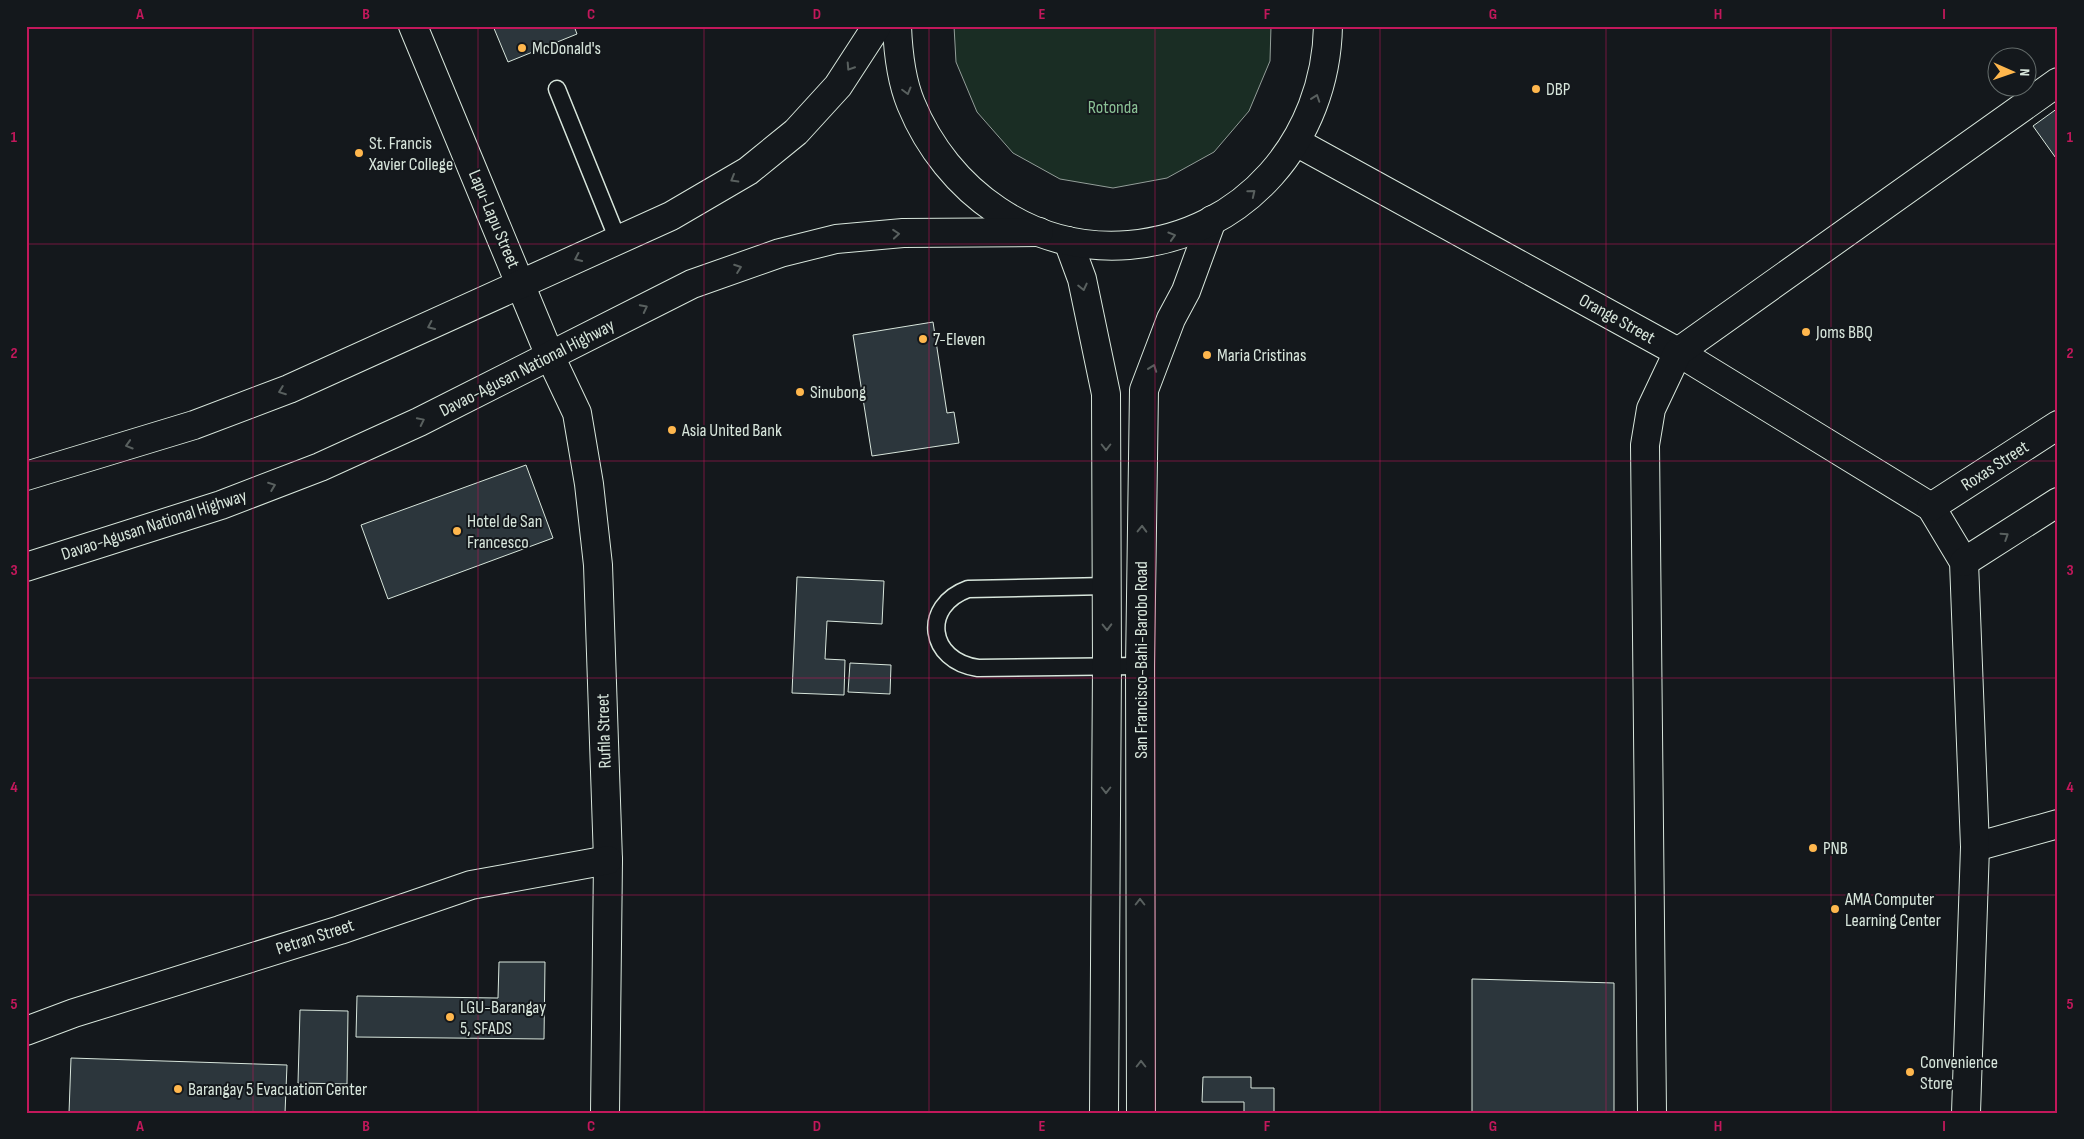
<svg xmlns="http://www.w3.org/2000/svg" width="2084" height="1139" font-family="'Sofia Sans Condensed',sans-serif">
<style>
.green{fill:#1a2d24;stroke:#939e99}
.building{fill:#2c363c;stroke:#d8e6dc}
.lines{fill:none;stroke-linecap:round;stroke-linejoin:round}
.lane-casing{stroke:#d8e6dc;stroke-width:19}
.street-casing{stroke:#d8e6dc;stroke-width:30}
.secondary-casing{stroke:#d8e6dc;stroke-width:30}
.primary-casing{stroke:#d8e6dc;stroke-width:30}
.highway-casing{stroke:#d8e6dc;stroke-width:30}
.lane{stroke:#14181c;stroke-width:16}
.street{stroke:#14181c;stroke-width:28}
.secondary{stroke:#14181c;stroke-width:28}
.primary{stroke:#14181c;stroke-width:28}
.highway{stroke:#14181c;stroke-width:28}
.oneway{stroke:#59605f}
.grid{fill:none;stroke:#c2185b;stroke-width:1;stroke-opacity:0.55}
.poi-dot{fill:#ffb74d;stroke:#14181c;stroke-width:2}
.labels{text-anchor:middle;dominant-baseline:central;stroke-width:4;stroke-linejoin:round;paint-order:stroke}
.poi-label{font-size:18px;fill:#d8e6dc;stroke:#14181c;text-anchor:start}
.park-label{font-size:18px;fill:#8ac095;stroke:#14181c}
.street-label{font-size:18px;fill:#d8e6dc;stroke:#14181c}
.neatline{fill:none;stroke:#c2185b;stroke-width:2}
.grid-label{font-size:16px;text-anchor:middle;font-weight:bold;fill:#c2185b}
</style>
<rect width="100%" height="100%" fill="#14181c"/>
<polygon class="green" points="954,26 1271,26 1270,61 1249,111 1214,152 1167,178 1113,188 1060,179 1013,153 977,112 956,62"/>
<g class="building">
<polygon points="493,26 574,26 577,34 508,62"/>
<polygon points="2058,108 2058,161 2033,126"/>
<polygon points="933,322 947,413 954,412 959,443 872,456 853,335"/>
<polygon points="526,465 553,538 388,599 361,525"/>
<polygon points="797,577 884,581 882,624 827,621 825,659 845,660 844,695 792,693"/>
<polygon points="850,663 891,665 890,694 848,692"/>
<polygon points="499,962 545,962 544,1039 356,1037 357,996 498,998"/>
<polygon points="1472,979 1614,983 1614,1113 1472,1113"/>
<polygon points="300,1010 348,1011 347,1084 298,1083"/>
<polygon points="71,1058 287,1065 285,1113 69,1113"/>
<polygon points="1203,1077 1251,1077 1251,1088 1274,1088 1274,1113 1244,1113 1244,1102 1202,1102"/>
</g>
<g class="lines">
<g class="lane-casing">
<g id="lane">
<polyline points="557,89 618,240"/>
<path d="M1106,586L968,589C921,606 928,661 978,668L1140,666"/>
</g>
</g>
<g class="street-casing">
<g id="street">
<polyline points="413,26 550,356 577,413 589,484 598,565 608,860 605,1113"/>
<polyline points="1975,847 2058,824"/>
<polyline points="26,1031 74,1013 340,930 471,885 608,860"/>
</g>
</g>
<g class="secondary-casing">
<g id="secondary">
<polyline points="1296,142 1678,352 1931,507 1964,562 1975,847 1966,1113"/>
<polyline points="1931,507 2058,425"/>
<polyline points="1964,562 2058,502"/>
<polyline points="1652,1113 1645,445 1651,409 1678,352 2058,82"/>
</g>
</g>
<g class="primary-casing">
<g id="primary">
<polyline points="1068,241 1082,279 1106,394 1107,666 1104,1113"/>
<polyline points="1141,1113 1140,666 1144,390 1171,319 1186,291 1212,220"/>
</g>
</g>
<g class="highway-casing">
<g id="highway">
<path d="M897,26C898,52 901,80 911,104C947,192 1032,253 1129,245C1245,235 1326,139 1328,26"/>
<polyline points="26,476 194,425 289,389 671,216 748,171 796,132 838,86 877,26"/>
<polyline points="26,567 221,505 320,467 419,422 692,284 780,253 836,239 903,233 1039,232"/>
</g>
</g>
<use href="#lane" class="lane"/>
<use href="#street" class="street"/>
<use href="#secondary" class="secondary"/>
<use href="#primary" class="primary"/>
<use href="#highway" class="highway"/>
</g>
<defs><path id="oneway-chevron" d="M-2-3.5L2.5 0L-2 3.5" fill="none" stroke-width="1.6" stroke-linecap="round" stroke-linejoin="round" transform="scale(1.25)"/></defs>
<g class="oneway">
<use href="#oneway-chevron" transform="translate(850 67) rotate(123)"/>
<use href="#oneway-chevron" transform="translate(907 91) rotate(75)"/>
<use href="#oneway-chevron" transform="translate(1316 98) rotate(-71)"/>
<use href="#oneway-chevron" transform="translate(734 179) rotate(150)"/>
<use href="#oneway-chevron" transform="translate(1252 193) rotate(-39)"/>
<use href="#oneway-chevron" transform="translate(896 234) rotate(-5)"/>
<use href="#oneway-chevron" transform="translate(1172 236) rotate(-17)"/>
<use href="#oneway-chevron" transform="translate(578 258) rotate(155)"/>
<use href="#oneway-chevron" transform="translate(738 268) rotate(-20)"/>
<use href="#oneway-chevron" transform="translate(1083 287) rotate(77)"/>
<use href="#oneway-chevron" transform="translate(644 308) rotate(-27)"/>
<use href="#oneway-chevron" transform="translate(431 326) rotate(155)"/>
<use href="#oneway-chevron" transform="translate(1153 368) rotate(-70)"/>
<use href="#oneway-chevron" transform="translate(282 391) rotate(159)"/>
<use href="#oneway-chevron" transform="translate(421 421) rotate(-26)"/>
<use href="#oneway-chevron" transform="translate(129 445) rotate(163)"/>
<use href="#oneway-chevron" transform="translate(1106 447) rotate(90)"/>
<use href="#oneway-chevron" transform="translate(272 486) rotate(-21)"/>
<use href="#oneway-chevron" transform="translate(1142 529) rotate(-89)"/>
<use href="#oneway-chevron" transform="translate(2005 536) rotate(-33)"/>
<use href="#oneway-chevron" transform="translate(1107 627) rotate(89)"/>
<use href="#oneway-chevron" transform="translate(1106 790) rotate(90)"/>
<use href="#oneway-chevron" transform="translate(1140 902) rotate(-90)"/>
<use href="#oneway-chevron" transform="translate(1141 1064) rotate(-90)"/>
</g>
<path class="grid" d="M253,26V1113M478,26V1113M704,26V1113M929,26V1113M1155,26V1113M1380,26V1113M1606,26V1113M1831,26V1113M26,244H2058M26,461H2058M26,678H2058M26,895H2058"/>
<g class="poi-dot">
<circle cx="522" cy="48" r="5"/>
<circle cx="1536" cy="89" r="5"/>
<circle cx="359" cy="153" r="5"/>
<circle cx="1806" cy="332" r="5"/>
<circle cx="923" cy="339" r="5"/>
<circle cx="1207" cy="355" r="5"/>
<circle cx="800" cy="392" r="5"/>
<circle cx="672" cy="430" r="5"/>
<circle cx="457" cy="531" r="5"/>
<circle cx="1813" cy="848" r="5"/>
<circle cx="1835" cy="909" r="5"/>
<circle cx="450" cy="1017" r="5"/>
<circle cx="1910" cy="1072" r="5"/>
<circle cx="178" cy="1089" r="5"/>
</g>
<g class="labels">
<g class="poi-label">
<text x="532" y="48">McDonald's</text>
<text x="1546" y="89">DBP</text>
<text x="369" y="143">St. Francis<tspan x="369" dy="21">Xavier College</tspan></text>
<text x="1816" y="332">Joms BBQ</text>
<text x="933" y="339">7-Eleven</text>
<text x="1217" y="355">Maria Cristinas</text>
<text x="810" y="392">Sinubong</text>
<text x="682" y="430">Asia United Bank</text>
<text x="467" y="521">Hotel de San<tspan x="467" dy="21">Francesco</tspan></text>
<text x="1823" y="848">PNB</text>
<text x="1845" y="899">AMA Computer<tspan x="1845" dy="21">Learning Center</tspan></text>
<text x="460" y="1007">LGU-Barangay<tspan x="460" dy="21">5, SFADS</tspan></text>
<text x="1920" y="1062">Convenience<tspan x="1920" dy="21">Store</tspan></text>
<text x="188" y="1089">Barangay 5 Evacuation Center</text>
</g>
<g class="park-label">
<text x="1113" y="107">Rotonda</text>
</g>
<g class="street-label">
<text transform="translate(494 219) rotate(67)">Lapu-Lapu Street</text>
<text transform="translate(1617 319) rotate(29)">Orange Street</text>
<text transform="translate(527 368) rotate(-27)">Davao-Agusan National Highway</text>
<text transform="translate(1995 466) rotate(-33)">Roxas Street</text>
<text transform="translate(154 525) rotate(-18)">Davao-Agusan National Highway</text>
<text transform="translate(1141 660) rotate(-90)">San Francisco-Bahi-Barobo Road</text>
<text transform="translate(604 731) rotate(-92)">Rufila Street</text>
<text transform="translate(315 937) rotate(-18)">Petran Street</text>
</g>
</g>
<rect width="2084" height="1139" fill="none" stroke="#14181c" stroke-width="55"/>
<g transform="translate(2012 72) rotate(92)"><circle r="24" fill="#14181c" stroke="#626a69"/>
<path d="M0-4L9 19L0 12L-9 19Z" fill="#ffb74d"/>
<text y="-8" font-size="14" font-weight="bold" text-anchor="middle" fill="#d8e6dc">N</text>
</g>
<rect x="28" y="28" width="2028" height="1084" class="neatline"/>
<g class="grid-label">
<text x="140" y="19">A</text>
<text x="366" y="19">B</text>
<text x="591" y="19">C</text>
<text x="817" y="19">D</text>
<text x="1042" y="19">E</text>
<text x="1267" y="19">F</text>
<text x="1493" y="19">G</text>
<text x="1718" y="19">H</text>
<text x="1944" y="19">I</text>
<text x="14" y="142">1</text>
<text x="2070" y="142">1</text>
<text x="14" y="358">2</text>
<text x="2070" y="358">2</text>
<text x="14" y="575">3</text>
<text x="2070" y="575">3</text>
<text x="14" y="792">4</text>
<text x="2070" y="792">4</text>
<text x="14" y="1009">5</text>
<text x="2070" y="1009">5</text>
<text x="140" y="1131">A</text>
<text x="366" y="1131">B</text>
<text x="591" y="1131">C</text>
<text x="817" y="1131">D</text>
<text x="1042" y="1131">E</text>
<text x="1267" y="1131">F</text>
<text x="1493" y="1131">G</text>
<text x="1718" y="1131">H</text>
<text x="1944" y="1131">I</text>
</g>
</svg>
